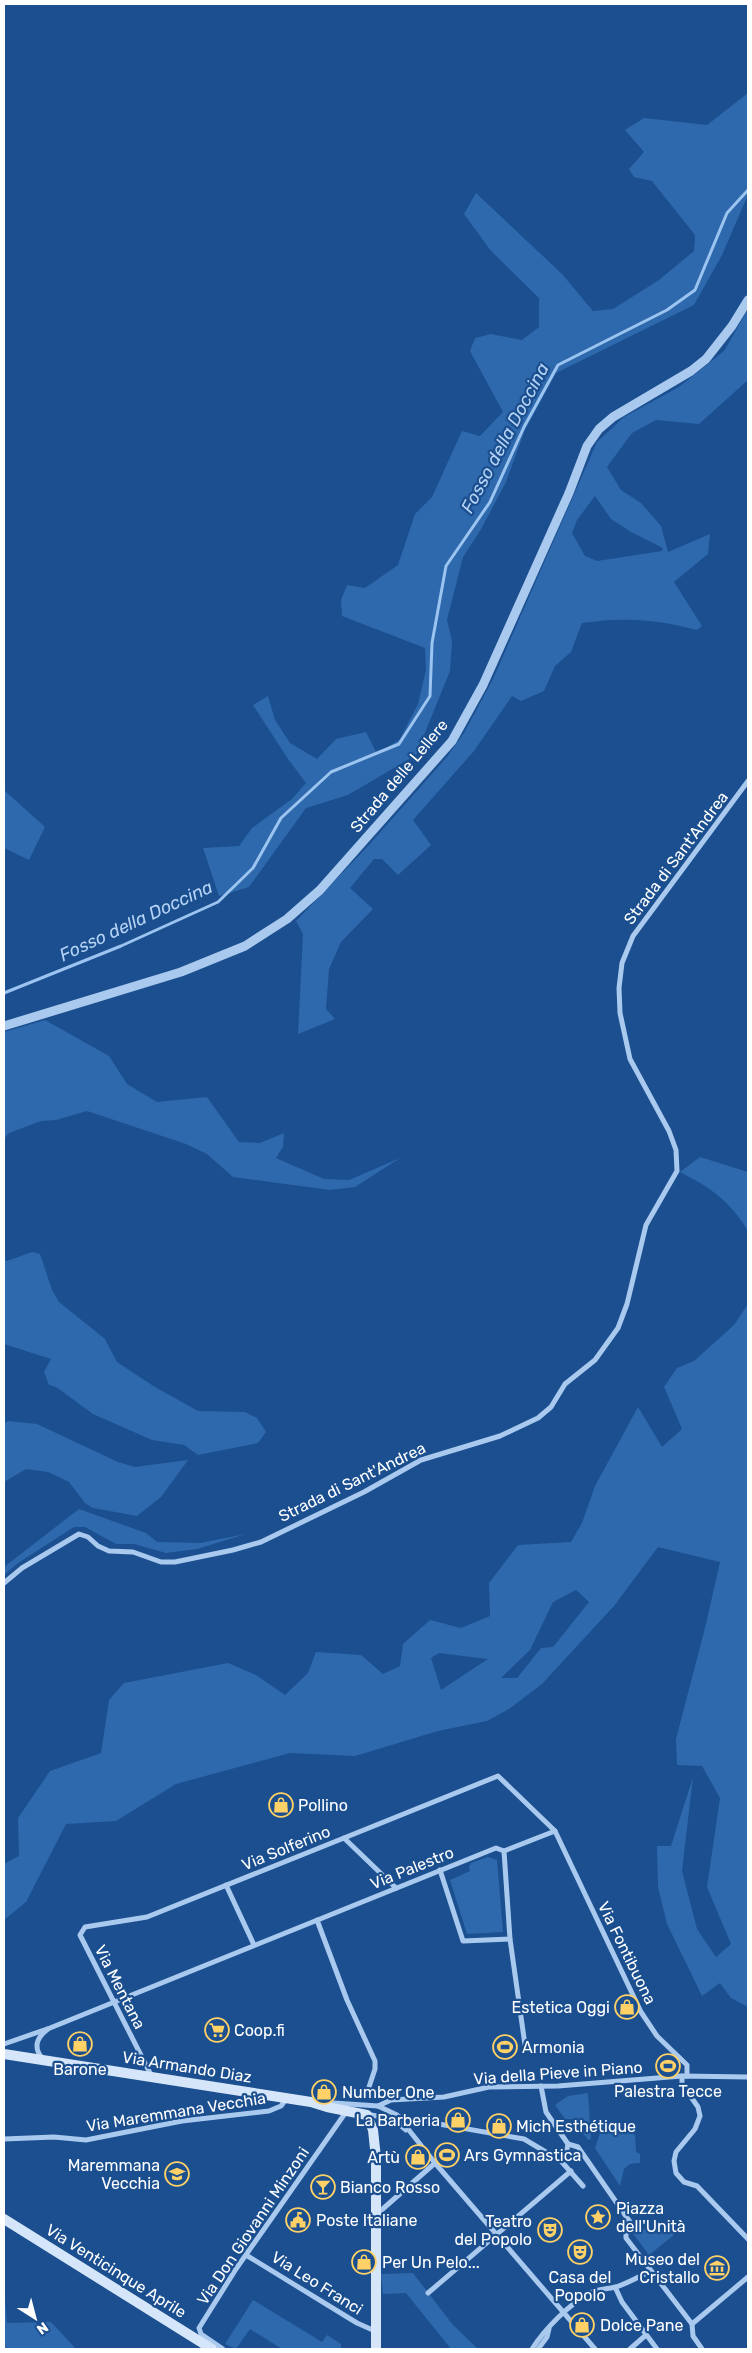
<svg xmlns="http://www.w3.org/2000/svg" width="752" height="2353" font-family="Rubik,sans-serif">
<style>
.green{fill:#2e69ad;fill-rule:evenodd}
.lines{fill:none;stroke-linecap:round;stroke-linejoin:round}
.stream{stroke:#9cc4f0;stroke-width:3}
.minor{stroke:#a9c9ee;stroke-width:5}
.tertiary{stroke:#a9c9ee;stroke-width:9}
.secondary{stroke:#d6e6fa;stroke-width:10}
.labels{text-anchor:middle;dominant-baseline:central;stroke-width:4.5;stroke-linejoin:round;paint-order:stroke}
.street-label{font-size:16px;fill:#fff;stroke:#1b4f8f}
.poi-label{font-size:16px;fill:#fff;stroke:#1b4f8f;text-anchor:start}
.water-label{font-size:18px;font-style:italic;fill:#b5d3f5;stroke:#1b4f8f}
</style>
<rect width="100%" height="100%" fill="#1b4f8f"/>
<g class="green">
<polygon points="748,93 748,195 722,255 694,305 556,373 525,430 506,482 480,531 463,557 447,620 452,641 450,671 416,755 348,795 306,808 249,887 219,896 203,848 239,846 252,828 292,799 306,783 288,759 253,705 268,696 275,720 290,743 317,759 336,739 366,732 377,754 400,739 418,704 426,670 425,648 342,616 341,600 347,585 365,588 398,565 415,514 432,497 462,431 480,436 503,412 470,351 475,338 491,334 522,340 539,327 539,298 491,251 464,214 476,193 562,274 593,311 613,309 659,280 694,251 695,235 652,181 634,177 629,169 644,152 625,130 644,118 707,125"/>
<path d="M748,309V380L699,424L656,420L632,433L607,467L621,490L641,503L661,526L668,552L710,534L708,554L674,582L702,626L697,630C656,619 624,617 582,623L571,652L555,666L544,691L521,701L512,696L474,751L413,820L431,845L398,875L382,859H374L350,888L373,909L341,942L329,969L326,1009L335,1019L298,1034L303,934L296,921L368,846L446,758L464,733L493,679L597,442L624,417L679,387L724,351ZM595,496L611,519L631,532L663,548L662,551L597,561L585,556L572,533L577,520Z"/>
<polygon points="4,786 4,790 45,827 29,860 4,848"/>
<polygon points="45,1020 109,1056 127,1084 157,1102 207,1097 239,1142 260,1143 284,1133 283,1147 276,1158 324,1179 349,1180 400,1158 355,1187 330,1190 233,1177 207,1154 186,1144 87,1111 56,1120 41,1121 9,1133 4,1139 4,1032"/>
<path d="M700,1157L748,1172V1231C730,1201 711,1188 680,1172Z"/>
<polygon points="32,1252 40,1254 52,1290 59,1302 105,1339 117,1362 155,1387 198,1411 245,1412 257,1418 266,1432 258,1443 198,1455 184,1445 152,1440 93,1414 56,1387 49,1385 44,1372 51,1359 4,1344 4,1260 7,1261"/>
<path d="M748,1304V2007L731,1998L720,1983L702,1996L667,1924L658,1887L657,1846H671L693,1777L682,1871L697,1929L716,1957L731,1944L707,1887L720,1798L702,1766L677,1765L676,1739L705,1628L720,1562L658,1547L614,1606L542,1684L509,1709L487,1721L438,1731L355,1756L290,1753L176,1784L116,1821L66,1824L26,1902L4,1920V1864L19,1856L18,1818L50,1771L101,1753L109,1700L124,1683L228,1663L256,1675L285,1695L308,1673L316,1652L361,1655L383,1674L400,1666L403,1644L430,1620L461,1628L490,1616L489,1583L518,1545L571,1542L582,1523L595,1486L638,1407L662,1447L682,1429L664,1387L677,1368L694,1361L734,1325ZM576,1590L589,1602L553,1647L541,1648L517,1678H501L530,1650L553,1602ZM439,1653L487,1659H488L441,1690L431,1658Z"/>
<polygon points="9,1421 37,1424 118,1462 135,1467 188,1460 161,1497 137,1516 93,1508 85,1503 69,1482 48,1472 26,1469 4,1482 4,1423"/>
<polygon points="79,1509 146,1533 157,1542 200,1543 246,1534 197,1549 166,1553 134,1544 116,1544 85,1527 74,1527 18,1563 4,1575 4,1567"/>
<polygon points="488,1857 497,1860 503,1932 467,1934 450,1880 470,1871 469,1867 471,1863"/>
<polygon points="588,2093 591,2139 588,2140 573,2119 565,2119 555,2105 568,2096"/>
<polygon points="625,2128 635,2135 636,2152 640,2154 640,2163 630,2164 624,2169 620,2186 595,2148 600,2133 603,2131"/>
<polygon points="633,2227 658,2232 668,2229 674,2235 649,2255 631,2231"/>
<polygon points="413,2273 453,2325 478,2349 451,2349 406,2293 383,2294 381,2274"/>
<polygon points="5,2299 7,2323 51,2322 76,2349 4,2349"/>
<polygon points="253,2300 322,2342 327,2335 341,2344 341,2349 282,2349 250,2329 236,2349 225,2344"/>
</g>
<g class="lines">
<polyline class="stream" points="4,993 121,946 218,902 253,868 281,818 331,772 399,744 430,696 432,643 446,566 490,502 524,427 558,365 667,310 695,290 727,213 748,190"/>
<g class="minor">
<polyline points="4,1583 22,1568 79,1534 88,1537 98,1546 109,1551 133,1552 161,1562 175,1562 233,1550 261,1542 364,1492 421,1460 500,1436 538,1418 551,1407 565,1384 595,1360 618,1328 627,1304 646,1225 677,1171 676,1150 669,1131 630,1059 620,1013 619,988 622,963 633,936 748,781"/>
<polyline points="344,1838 498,1776 555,1831 641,2012 657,2036 687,2065 687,2076"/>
<polyline points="440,1870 463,1941 510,1939 504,1851"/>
<polyline points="226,1885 254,1945"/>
<polyline points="317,1920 347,2000 375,2061 375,2069 367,2093"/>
<polyline points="510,1939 525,2045"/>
<polyline points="4,2044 50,2028 496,1848 504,1851 555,1831"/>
<path d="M43,2059C33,2048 36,2038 48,2029"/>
<polyline points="682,2076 682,2084 698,2107 700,2116 695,2129 676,2152 674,2161 676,2173 684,2182 697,2186 748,2239"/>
<polyline points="152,2077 80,1935 85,1927 147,1917 344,1838 396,1888"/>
<polyline points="541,2086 546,2112 568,2144 566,2154 561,2161"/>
<polyline points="319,2102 378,2106 397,2115 435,2163 595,2349"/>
<polyline points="378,2106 391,2100 444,2097 489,2087 558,2086 682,2076 748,2077"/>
<polyline points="366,2114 393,2119 406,2130"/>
<polyline points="399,2117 524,2139 561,2161 583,2186"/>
<polyline points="4,2139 54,2137 86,2140 182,2121 269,2111 281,2106 287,2098"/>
<polyline points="568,2144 578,2147 630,2222 626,2231 626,2238 692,2324 693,2336 702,2349"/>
<polyline points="377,2214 435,2163"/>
<polyline points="246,2255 357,2323 375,2331"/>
<polyline points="615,2287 622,2302 657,2349"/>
<polyline points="428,2293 571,2171"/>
<polyline points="692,2324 748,2277"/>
<polyline points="223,2349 201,2334 199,2328 236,2269 346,2112"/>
<path d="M532,2349C544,2330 569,2304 590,2293C598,2289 607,2289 616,2287C628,2283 640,2276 651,2271"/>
<polyline points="538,2349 547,2337 549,2329"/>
<polyline points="630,2349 646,2335"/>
</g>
<polyline class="tertiary" points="4,1026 181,972 245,946 287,919 320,890 452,741 483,685 569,493 587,446 599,429 613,417 691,371 706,359 732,326 748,300"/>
<g class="secondary">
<polyline points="4,2054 311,2102 327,2107 367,2115 373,2130 376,2158 376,2349"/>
<polyline points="4,2219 212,2349"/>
</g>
</g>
<defs>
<g id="shop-ring" transform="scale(1.25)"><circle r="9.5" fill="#1b4f8f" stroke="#ffd166" stroke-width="1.5"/><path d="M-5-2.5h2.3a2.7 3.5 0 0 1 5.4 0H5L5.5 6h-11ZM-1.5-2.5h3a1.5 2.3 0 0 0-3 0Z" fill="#ffd166"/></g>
<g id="supermarket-ring" transform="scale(1.25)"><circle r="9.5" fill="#1b4f8f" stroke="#ffd166" stroke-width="1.5"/><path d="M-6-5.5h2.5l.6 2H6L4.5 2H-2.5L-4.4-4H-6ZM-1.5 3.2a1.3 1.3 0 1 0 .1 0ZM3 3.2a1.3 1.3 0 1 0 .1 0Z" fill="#ffd166"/></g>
<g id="stadium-ring" transform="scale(1.25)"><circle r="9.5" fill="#1b4f8f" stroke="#ffd166" stroke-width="1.5"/><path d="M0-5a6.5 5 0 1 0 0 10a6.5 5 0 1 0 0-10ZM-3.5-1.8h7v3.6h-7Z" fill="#ffd166"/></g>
<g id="school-ring" transform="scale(1.25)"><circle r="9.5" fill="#1b4f8f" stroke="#ffd166" stroke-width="1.5"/><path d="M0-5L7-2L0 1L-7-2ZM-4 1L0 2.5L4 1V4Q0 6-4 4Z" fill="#ffd166"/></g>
<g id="bar-ring" transform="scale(1.25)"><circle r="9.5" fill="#1b4f8f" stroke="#ffd166" stroke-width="1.5"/><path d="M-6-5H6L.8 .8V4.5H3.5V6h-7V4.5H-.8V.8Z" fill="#ffd166"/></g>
<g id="sight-ring" transform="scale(1.25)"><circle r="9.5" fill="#1b4f8f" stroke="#ffd166" stroke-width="1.5"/><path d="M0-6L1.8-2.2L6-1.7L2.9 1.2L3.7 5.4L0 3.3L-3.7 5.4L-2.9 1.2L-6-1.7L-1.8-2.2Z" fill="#ffd166"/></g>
<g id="civic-ring" transform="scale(1.25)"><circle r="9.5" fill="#1b4f8f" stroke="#ffd166" stroke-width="1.5"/><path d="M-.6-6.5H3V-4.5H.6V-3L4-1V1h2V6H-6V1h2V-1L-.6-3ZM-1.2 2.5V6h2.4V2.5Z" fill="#ffd166"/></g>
<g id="theatre-ring" transform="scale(1.25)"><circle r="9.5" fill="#1b4f8f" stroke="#ffd166" stroke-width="1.5"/><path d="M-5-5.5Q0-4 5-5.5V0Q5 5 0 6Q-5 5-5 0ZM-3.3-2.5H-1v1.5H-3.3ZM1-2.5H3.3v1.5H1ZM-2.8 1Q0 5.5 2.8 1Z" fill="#ffd166"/></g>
<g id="museum-ring" transform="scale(1.25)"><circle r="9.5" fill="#1b4f8f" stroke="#ffd166" stroke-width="1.5"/><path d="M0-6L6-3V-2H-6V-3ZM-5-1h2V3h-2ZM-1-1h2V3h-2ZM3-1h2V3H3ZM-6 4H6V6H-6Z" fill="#ffd166"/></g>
</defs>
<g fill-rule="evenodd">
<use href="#shop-ring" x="281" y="1805"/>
<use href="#shop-ring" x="627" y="2007"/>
<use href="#supermarket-ring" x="217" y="2030"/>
<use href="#shop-ring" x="80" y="2044"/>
<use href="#stadium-ring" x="505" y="2047"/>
<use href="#stadium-ring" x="668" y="2066"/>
<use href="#shop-ring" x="324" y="2092"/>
<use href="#shop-ring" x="458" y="2120"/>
<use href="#shop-ring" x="499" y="2126"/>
<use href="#stadium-ring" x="447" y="2155"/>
<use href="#shop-ring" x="418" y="2157"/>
<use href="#school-ring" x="177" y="2174"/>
<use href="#bar-ring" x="323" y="2187"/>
<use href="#sight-ring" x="598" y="2217"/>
<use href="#civic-ring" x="298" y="2220"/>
<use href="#theatre-ring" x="550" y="2230"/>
<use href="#theatre-ring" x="580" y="2252"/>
<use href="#shop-ring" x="364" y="2262"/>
<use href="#museum-ring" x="717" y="2268"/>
<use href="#shop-ring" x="582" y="2325"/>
</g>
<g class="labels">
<g class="street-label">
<text transform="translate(399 776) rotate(-50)">Strada delle Lellere</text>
<text transform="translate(676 858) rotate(-53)">Strada di Sant'Andrea</text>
<text transform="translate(352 1482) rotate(-26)">Strada di Sant'Andrea</text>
<text transform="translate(286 1848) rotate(-22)">Via Solferino</text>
<text transform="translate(412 1868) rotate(-22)">Via Palestro</text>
<text transform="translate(627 1953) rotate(64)">Via Fontibuona</text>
<text transform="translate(120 1987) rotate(63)">Via Mentana</text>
<text transform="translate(187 2067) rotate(9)">Via Armando Diaz</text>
<text transform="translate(558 2073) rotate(-4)">Via della Pieve in Piano</text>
<text transform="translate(176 2112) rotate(-9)">Via Maremmana Vecchia</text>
<text transform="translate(253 2226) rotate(-56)">Via Don Giovanni Minzoni</text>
<text transform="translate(116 2271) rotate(32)">Via Venticinque Aprile</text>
<text transform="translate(317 2283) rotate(32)">Via Leo Franci</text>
</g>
<g class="poi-label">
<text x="298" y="1805">Pollino</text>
<text x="610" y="2007" text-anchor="end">Estetica Oggi</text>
<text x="234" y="2030">Coop.fi</text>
<text x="522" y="2047">Armonia</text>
<text x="80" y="2069" text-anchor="middle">Barone</text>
<text x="668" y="2091" text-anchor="middle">Palestra Tecce</text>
<text x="342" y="2092">Number One</text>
<text x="440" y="2120" text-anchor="end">La Barberia</text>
<text x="516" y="2126">Mich Esthétique</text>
<text x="464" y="2155">Ars Gymnastica</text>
<text x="400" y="2157" text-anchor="end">Artù</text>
<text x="160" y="2165" text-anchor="end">Maremmana<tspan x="160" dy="18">Vecchia</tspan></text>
<text x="340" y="2187">Bianco Rosso</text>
<text x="616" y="2208">Piazza<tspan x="616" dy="18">dell'Unità</tspan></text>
<text x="316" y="2220">Poste Italiane</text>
<text x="532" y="2221" text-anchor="end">Teatro<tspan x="532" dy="18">del Popolo</tspan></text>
<text x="700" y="2259" text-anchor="end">Museo del<tspan x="700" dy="18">Cristallo</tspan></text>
<text x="382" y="2262">Per Un Pelo...</text>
<text x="580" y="2277" text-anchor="middle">Casa del<tspan x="580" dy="18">Popolo</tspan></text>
<text x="600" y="2325">Dolce Pane</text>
</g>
<g class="water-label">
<text transform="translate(505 438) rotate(-62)">Fosso della Doccina</text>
<text transform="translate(136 921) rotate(-25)">Fosso della Doccina</text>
</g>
</g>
<rect width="752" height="2353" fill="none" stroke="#ffffff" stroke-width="10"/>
<g transform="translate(35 2318) rotate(144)" stroke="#1b4f8f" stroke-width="4" paint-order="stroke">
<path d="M0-4L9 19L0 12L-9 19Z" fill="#ffffff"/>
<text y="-8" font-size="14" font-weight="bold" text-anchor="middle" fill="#ffffff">N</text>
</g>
</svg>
